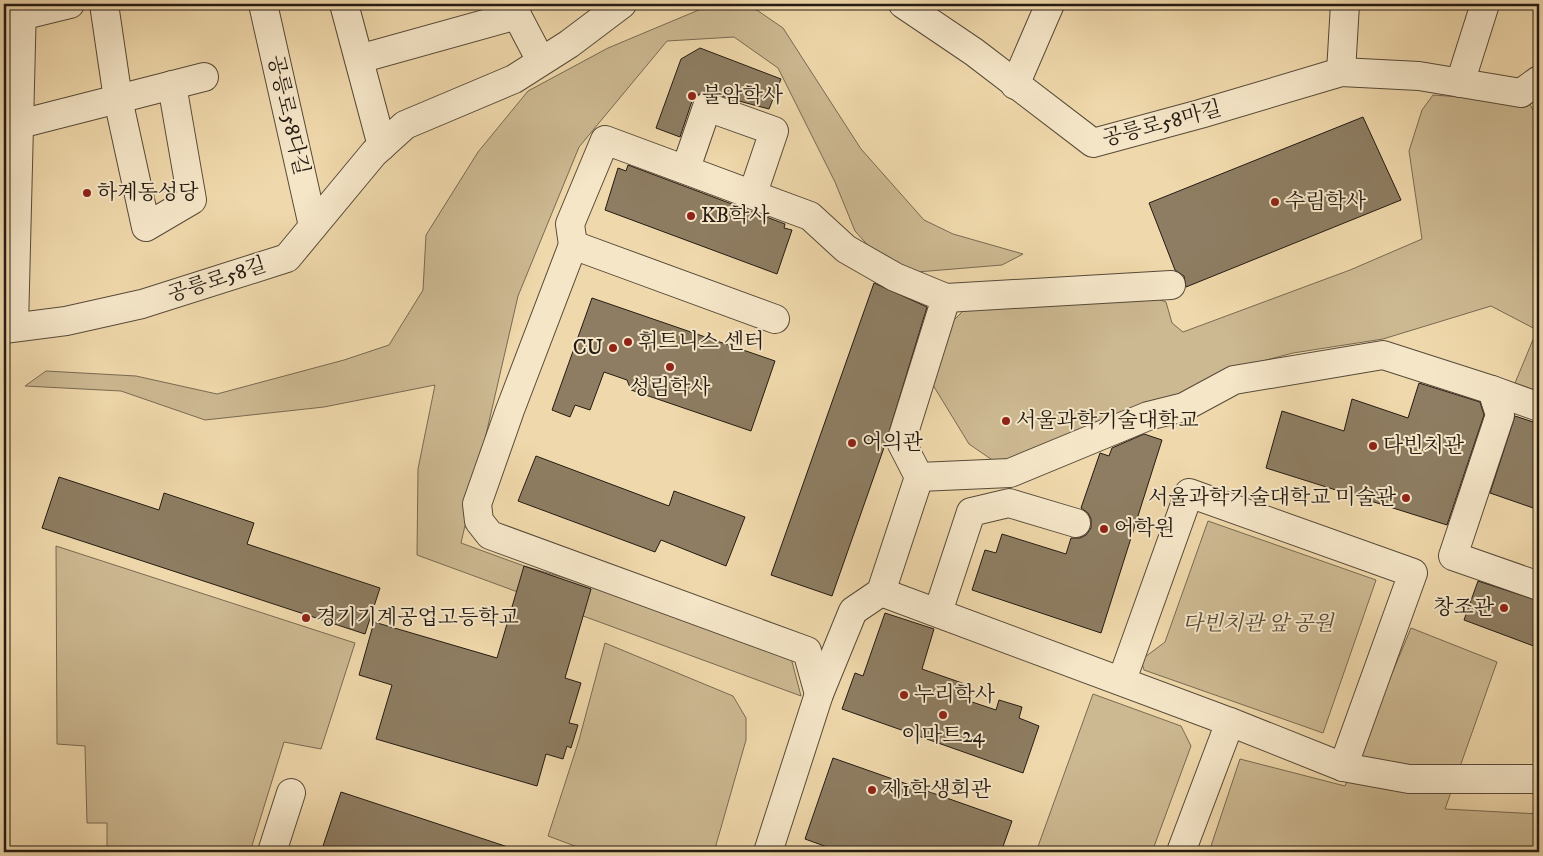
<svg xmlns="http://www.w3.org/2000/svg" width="1543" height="856" font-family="'IM FELL DW Pica','Noto Serif KR',serif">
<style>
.green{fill:#ccb891;stroke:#786a52}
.building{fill:#8e7d62;stroke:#241b13}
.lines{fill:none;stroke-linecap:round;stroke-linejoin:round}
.minor-casing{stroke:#574a39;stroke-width:30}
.minor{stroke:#f5e6c8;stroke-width:28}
.poi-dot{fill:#8f2418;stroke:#f5e6c8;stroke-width:2}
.labels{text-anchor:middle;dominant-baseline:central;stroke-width:4;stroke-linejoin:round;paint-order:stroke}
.poi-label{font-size:21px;fill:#241b13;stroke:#f5e6c8;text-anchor:start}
.street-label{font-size:21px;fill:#241b13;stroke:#f5e6c8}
.park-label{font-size:21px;font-style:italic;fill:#564a39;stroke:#f5e6c8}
</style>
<rect width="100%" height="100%" fill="#efd8ab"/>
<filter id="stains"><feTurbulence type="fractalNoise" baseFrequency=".004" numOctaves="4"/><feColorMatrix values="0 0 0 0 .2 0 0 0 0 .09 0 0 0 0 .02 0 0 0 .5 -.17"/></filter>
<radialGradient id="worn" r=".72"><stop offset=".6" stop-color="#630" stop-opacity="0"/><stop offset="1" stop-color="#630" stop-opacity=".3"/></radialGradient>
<g class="green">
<polygon points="713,4 748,4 783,28 861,149 924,220 953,234 1023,254 1002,265 905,273 875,253 855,231 835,182 778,68 734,37 667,41 579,147 518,296 461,543 524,566 592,586 790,654 801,696 417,555 418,469 435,385 324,407 205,420 121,391 25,386 46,371 136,376 217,394 344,360 389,345 423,290 426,235 478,152 528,91 608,48"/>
<polygon points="1433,95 1529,102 1537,118 1539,118 1539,410 1515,383 1537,330 1491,306 1383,339 1293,353 1221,372 1171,407 998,464 969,444 925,372 950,324 970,304 1155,298 1166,302 1172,323 1183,332 1350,270 1422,239 1409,151 1422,110"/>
<polygon points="1208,521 1376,580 1323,733 1144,670 1141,660 1165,642"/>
<polygon points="56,546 355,643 321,749 284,742 250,852 107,852 107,823 87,823 85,746 57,744"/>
<polygon points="1411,628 1497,662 1445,809 1539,814 1539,852 1209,852 1240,759 1345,786"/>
<polygon points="605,643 733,696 746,718 746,740 714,852 591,852 548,836 579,740"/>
<polygon points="1093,694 1181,726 1191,746 1152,852 1036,852"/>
</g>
<g class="building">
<polygon points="700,48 781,79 769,109 705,92 697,95 692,101 680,137 656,128 681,59"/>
<polygon points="1363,117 1401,200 1186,287 1184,276 1175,270 1149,203"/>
<polygon points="628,165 785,224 784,228 792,230 777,274 605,210 618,168 626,171"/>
<polygon points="874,283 927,307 886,442 832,596 771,575"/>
<polygon points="592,298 775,361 751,431 631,390 627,380 604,372 590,410 575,405 570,417 552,410"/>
<polygon points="1419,383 1480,402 1484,415 1447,525 1266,468 1282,411 1344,431 1352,399 1408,418"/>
<polygon points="1515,416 1539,424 1539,510 1490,493"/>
<polygon points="1144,434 1162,440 1101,633 972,590 985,550 996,553 1002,534 1066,554 1071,538 1080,538 1086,535 1091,528 1091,519 1088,513 1081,508 1100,453 1109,456 1112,448"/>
<polygon points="536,456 669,506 674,491 745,517 726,566 661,540 655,552 518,501"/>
<polygon points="59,477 159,510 164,493 254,523 247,544 380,588 365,634 42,528"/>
<polygon points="524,566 591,589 565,678 581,683 569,723 578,725 571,748 567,746 563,759 546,754 537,786 376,739 392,685 359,675 374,622 497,658"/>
<polygon points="1478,581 1539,601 1539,648 1464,620"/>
<polygon points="885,613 934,629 922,669 965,684 960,698 996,710 999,700 1022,707 1019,718 1039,726 1023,773 842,709 855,673 863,676"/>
<polygon points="833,758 1012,821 1001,852 841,852 805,839"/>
<polygon points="341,792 514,849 514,852 321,852"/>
</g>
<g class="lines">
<g class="minor-casing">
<g id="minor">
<polyline points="104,4 118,99 146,227 192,200 172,85"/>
<polyline points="263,4 313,226"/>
<polyline points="344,4 382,146"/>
<polyline points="511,4 541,61"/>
<polyline points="903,4 974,52 1093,143 1200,114 1341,72 1419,76 1521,93 1539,80"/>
<polyline points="21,16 70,4"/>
<polyline points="359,59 517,15"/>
<polyline points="1341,72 1345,4"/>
<polyline points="1460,83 1485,4"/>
<polyline points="1015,85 1050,4"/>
<polyline points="20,124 204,77"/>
<polyline points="686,168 707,107 774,131 753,193"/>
<polyline points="573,245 570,224 605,140 810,216 846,249 895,277 946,298 901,442 919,477 881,592 853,611 819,694 768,852"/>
<polyline points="946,298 1171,285"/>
<polyline points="775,319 573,245 510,410 477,504 479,521 490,535 807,651 819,694"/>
<polyline points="14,327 22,4"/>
<polyline points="4,329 66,321 142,304 287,258 374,153 405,125 514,79 569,44 622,4"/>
<polyline points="1492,390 1539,407"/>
<polyline points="919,477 1010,473 1148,416 1184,407 1234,380 1383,355 1492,390 1500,415 1453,556 1539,586"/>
<polyline points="881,592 1230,722 1181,852"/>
<polyline points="938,612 971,512 1009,503 1076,523"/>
<polyline points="1122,680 1189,493 1413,573 1343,767"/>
<polyline points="1230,722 1343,767 1409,779 1539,779"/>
<polyline points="272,852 291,793"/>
</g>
</g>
<use href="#minor" class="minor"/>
</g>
<g class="poi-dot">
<circle cx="692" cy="96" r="5"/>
<circle cx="87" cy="193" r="5"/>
<circle cx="1275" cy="202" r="5"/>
<circle cx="691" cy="216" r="5"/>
<circle cx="628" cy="342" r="5"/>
<circle cx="613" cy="348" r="5"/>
<circle cx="670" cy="367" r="5"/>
<circle cx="1006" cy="421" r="5"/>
<circle cx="852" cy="443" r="5"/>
<circle cx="1373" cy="446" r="5"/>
<circle cx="1406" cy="498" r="5"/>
<circle cx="1104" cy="529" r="5"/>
<circle cx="1504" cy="608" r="5"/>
<circle cx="306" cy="618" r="5"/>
<circle cx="904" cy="695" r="5"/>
<circle cx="943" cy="715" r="5"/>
<circle cx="872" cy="790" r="5"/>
</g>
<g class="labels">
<g class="poi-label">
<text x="702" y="96">불암학사</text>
<text x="97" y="193">하계동성당</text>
<text x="1285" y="202">수림학사</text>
<text x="701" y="216">KB학사</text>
<text x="638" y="342">휘트니스 센터</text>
<text x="603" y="348" text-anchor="end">CU</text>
<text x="670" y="388" text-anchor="middle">성림학사</text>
<text x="1016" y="421">서울과학기술대학교</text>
<text x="862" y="443">어의관</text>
<text x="1383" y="446">다빈치관</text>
<text x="1396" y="498" text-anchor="end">서울과학기술대학교 미술관</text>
<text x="1114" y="529">어학원</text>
<text x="1494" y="608" text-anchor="end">창조관</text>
<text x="316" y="618">경기기계공업고등학교</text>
<text x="914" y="695">누리학사</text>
<text x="943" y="736" text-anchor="middle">이마트24</text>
<text x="882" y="790">제1학생회관</text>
</g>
<g class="street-label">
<text transform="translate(288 115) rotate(77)">공릉로58다길</text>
<text transform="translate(1162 124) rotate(-15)">공릉로58마길</text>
<text transform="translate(217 280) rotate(-18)">공릉로58길</text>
</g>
<g class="park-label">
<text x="1258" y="624">다빈치관 앞 공원</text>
</g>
</g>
<rect width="1543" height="856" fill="none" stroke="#efd8ab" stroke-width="20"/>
<rect x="5" y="5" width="1533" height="846" fill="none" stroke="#241b13" stroke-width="2.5"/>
<rect x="10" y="10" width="1523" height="836" fill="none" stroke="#241b13"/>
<rect width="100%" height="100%" filter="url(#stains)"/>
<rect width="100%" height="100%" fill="url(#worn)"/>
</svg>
